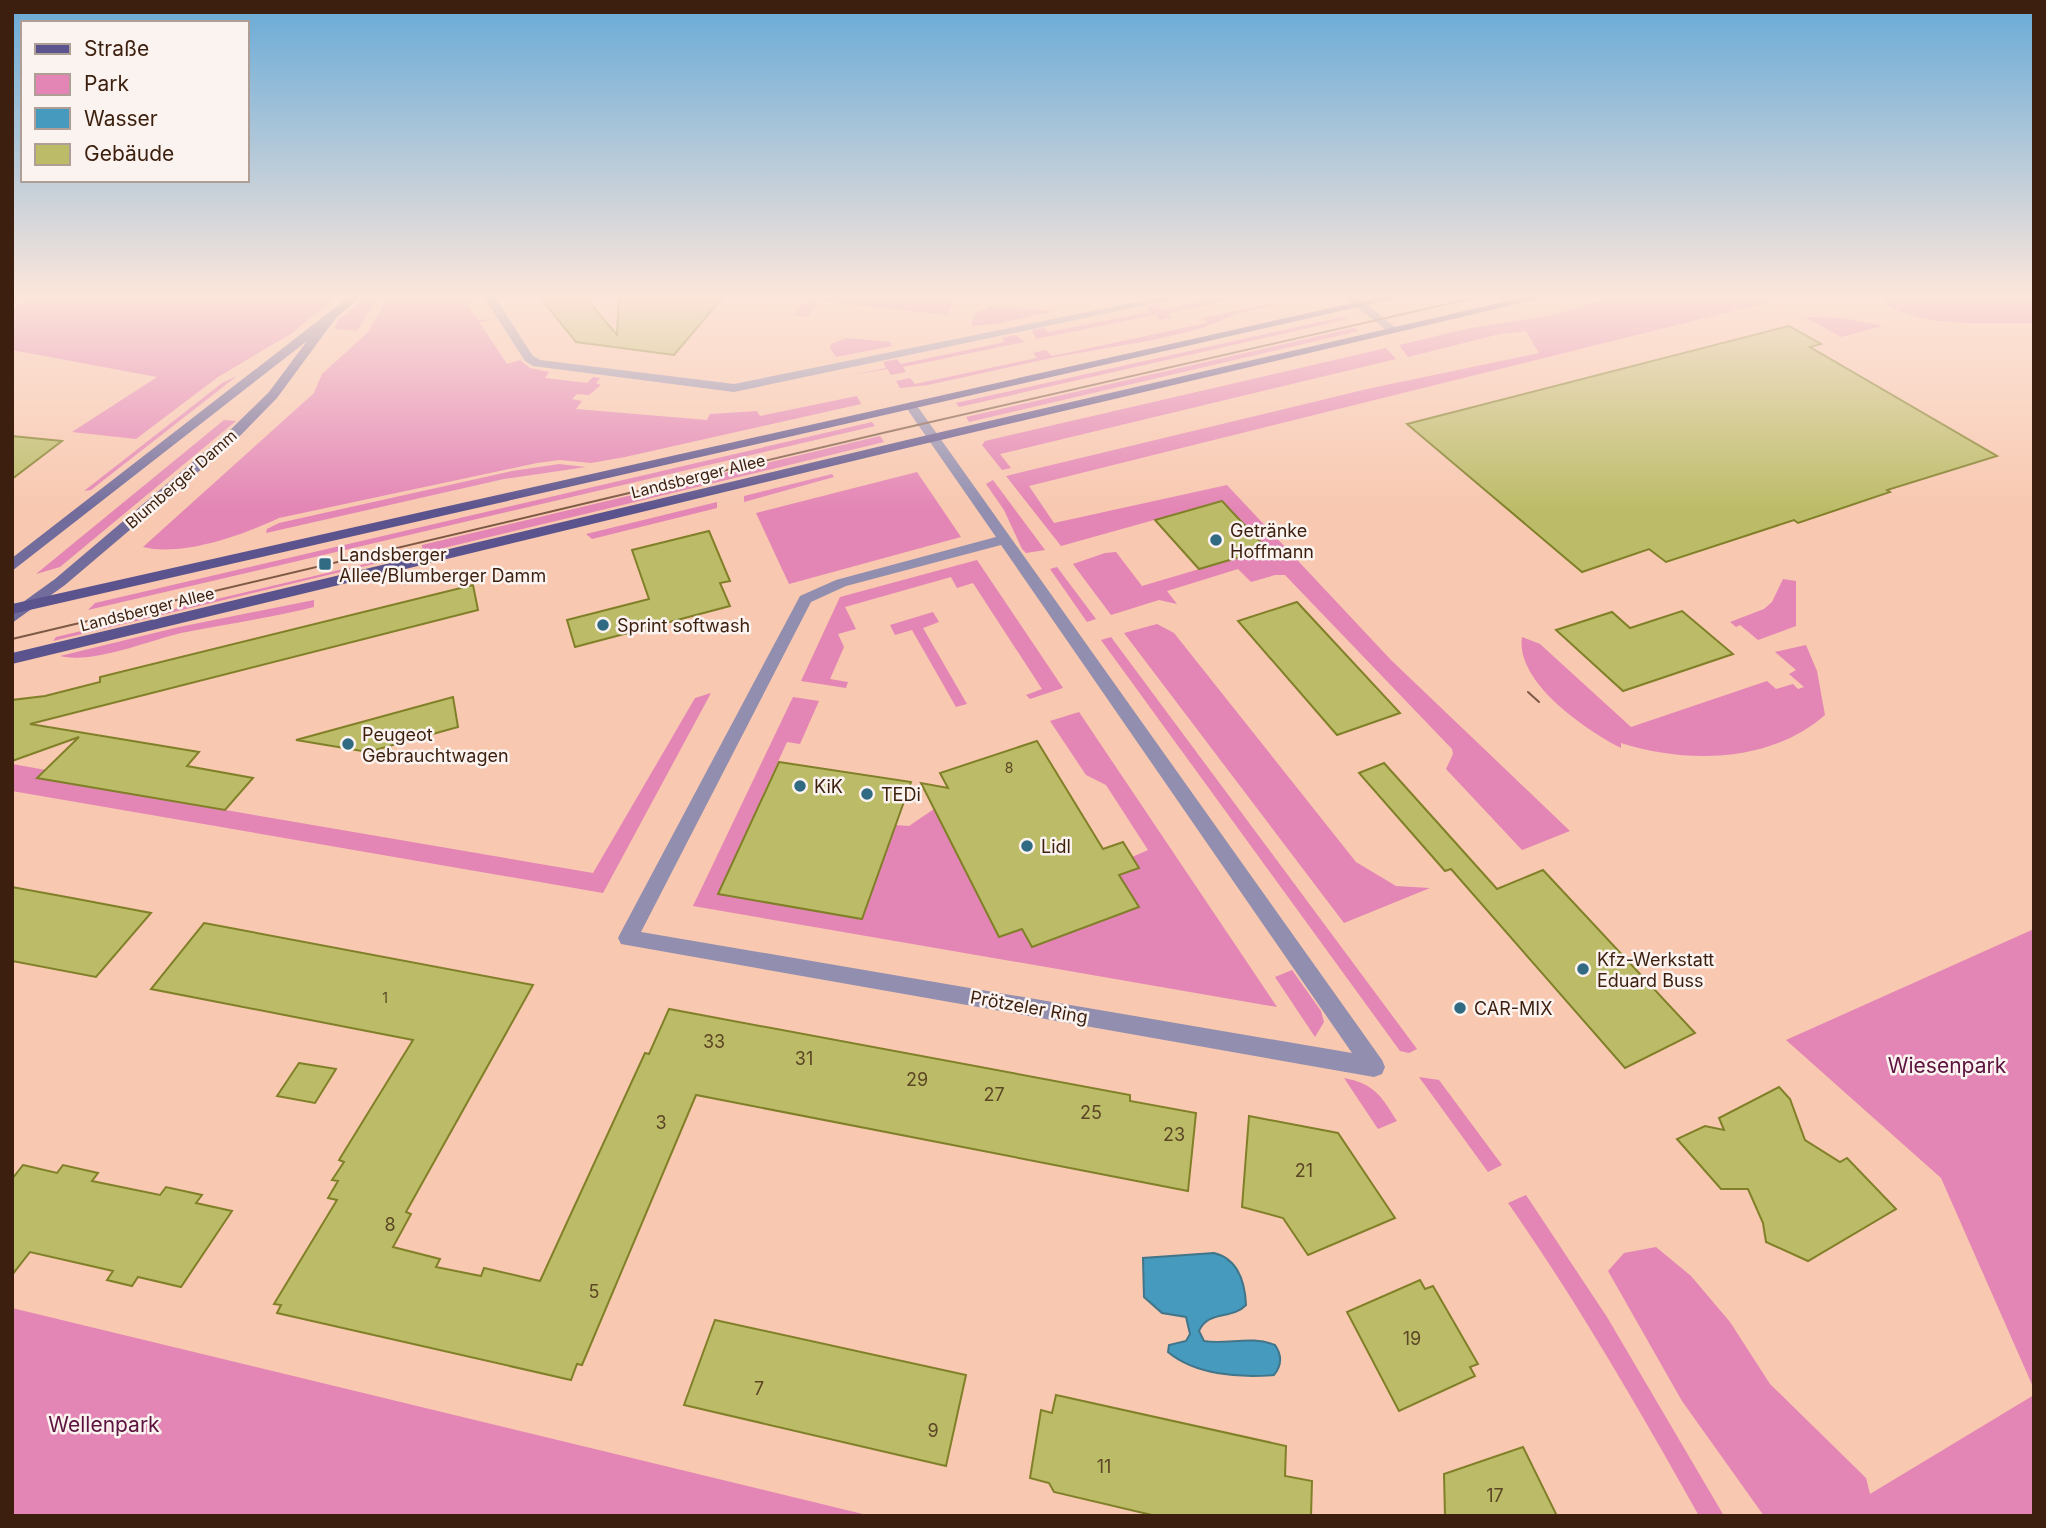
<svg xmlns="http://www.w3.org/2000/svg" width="2046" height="1528" font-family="Inter,sans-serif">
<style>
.green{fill:#e385b5}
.water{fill:#459abe;stroke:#427589;stroke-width:2}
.building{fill:#bcbc68;stroke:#818029;stroke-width:2}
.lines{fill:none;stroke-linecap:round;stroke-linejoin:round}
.street{fill:#918eaf;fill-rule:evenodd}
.secondary{fill:#716c9c;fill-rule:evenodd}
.primary{fill:#5b538d;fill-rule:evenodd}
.tram{stroke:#7d5946;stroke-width:2}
.poi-dot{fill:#316b83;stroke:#fbf3ef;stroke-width:2.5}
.labels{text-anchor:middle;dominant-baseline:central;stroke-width:5;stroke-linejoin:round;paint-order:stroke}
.number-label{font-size:14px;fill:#5c4624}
.far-street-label{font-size:16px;fill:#3c1f0e;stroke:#fbf3ef}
.poi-label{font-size:18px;fill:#3c1f0e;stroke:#fbf3ef;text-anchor:start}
.street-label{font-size:18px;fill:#3c1f0e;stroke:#fbf3ef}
.near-number-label{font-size:18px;fill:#5c4624}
.near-park-label{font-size:21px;fill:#5d133f;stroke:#fbf3ef}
</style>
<rect width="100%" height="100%" fill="#f8c8b0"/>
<g class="green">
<polygon points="32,296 338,296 292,333 218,377 136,439 72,432 157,377 12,350 12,310"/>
<polygon points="368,296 378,296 357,331 334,329 338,320"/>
<path d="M389,296H479L480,301L467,305L478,320L492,319L480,323L507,364L520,360L530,368L549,372L545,378L587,383L593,377L600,378L596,383L601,385L589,395L577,394L572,399L582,401L576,409L707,420L710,414L757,411L760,416L857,396L861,404L625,457L591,463L560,460L537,463L279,518C243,535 182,557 143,547L314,393L322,374L367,333Z"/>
<polygon points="821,296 957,296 947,315 820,301 808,317 794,315 804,303"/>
<polygon points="1226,296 1248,296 1168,313 1171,318 1160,320 1155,315 1036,339 1032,330 1044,328 1048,332 1150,312 1147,307 1158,305 1163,310"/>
<polygon points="1288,296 1301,296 1301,299 1242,312 1199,329 1153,340 1056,357 928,385 900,388 896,381 910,378 915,384 1037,358 1033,353 1046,350 1052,356 1207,323 1203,318 1290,300"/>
<path d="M1610,296H1793L1029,486L1054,523L1227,485L1391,660L1570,831L1522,850L1446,769L1453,754L1452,749L1285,575H1275L1251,582L1238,569L1167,591L1177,604L1159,600L1111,615L1073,564L1105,553L1116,552L1142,586L1267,549L1222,501L1061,546L1006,476L1367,389L1539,353L1526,331L1500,334L1408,357L1399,345C1427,339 1455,330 1484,326C1527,319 1570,315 1610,296Z"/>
<path d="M2034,296V323C1998,322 1902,330 1881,297Z"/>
<polygon points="992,306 1049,311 1050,312 995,324 971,326 975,314"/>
<polygon points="1342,317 1348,319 959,407 956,403"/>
<polygon points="1805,317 1842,318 1883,326 1841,337"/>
<polygon points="1354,328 1359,331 969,422 966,417"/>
<polygon points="1016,335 1024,342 903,367 906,372 891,375 887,369 852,375 886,368 883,362 897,359 901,364 1005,342 1002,338"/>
<polygon points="847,338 890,342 892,346 836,357 830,348 831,344"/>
<polygon points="1386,348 1396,359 1000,454 1011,468 1002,470 982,445 985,441"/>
<polygon points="237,376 91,490 84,491 222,383"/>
<polygon points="224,420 236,421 60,567 36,574"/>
<polygon points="872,422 875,426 88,610 95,603"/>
<polygon points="880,436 884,442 423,553 422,545"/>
<polygon points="559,464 586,467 504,479 266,533 267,529 279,523 512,471"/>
<polygon points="917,472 961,537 789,584 756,513"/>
<polygon points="832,474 834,477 744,502 744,496"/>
<polygon points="993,480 1045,550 1026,553 1022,549 1004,510 986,484"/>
<polygon points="717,502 717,508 592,539 586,534"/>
<polygon points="386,559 386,561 53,641 56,637"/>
<polygon points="977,560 1063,688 1030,699 1026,695 1042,689 973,583 957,588 951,577 845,607 856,629 838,634 844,647 830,679 848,682 846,688 801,681 840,597"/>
<polygon points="1057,567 1096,619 1087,622 1050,569"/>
<polygon points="1783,579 1796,581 1796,626 1758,640 1740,625 1736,627 1730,622 1764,609 1772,602"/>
<path d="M314,600V607C270,618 225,624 181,633C148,641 93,664 60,656L179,627Z"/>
<polygon points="933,612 939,622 923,628 967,704 956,707 912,630 895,635 890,625"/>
<polygon points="1157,624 1174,633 1356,862 1396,886 1430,888 1344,923 1124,633"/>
<polygon points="1111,637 1417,1049 1409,1053 1400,1051 1101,640"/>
<path d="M1522,637L1540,644L1631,727L1767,681L1776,689L1793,684L1798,689L1804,687L1789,674L1796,670L1775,652L1806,645L1817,671L1825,715C1770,763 1687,764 1621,743V748C1586,730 1515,682 1522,637Z"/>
<polygon points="711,693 603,893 12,791 12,764 46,770 38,778 593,873 695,698"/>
<polygon points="793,697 819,701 800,744 787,742 718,894 862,919 895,825 909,826 934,809 999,937 1022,929 1032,947 1139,907 1119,875 1132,857 1148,850 1106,785 1086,775 1050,721 1079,712 1277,1007 693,906"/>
<polygon points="2034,929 2034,1389 1941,1178 1786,1040"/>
<polygon points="1292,970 1321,1011 1324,1022 1315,1037 1275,977"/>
<polygon points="1419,1077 1439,1080 1502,1165 1488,1172"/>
<path d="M1344,1078C1375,1084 1381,1096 1397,1121L1378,1129Z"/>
<path d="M1526,1195L1607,1317L1724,1516H1699C1639,1409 1578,1303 1508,1203Z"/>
<polygon points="1656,1247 1691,1276 1730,1322 1770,1384 1866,1478 1870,1494 2034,1395 2034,1516 1764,1516 1682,1401 1608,1271 1624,1253"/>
<polygon points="12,1308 871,1516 12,1516"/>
</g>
<path class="water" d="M1214,1253C1238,1259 1245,1281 1246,1305C1232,1320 1208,1310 1199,1331L1204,1341C1228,1345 1251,1335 1275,1345C1282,1355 1282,1365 1274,1375C1241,1378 1195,1375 1168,1352L1169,1345L1186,1341L1190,1334L1186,1317L1162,1313L1144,1297L1143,1258Z"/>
<g class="building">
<polygon points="539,296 584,296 617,335 619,296 724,296 674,355 576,342"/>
<polygon points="1789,326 1821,344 1810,347 1997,456 1887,490 1890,492 1798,523 1794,520 1666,562 1649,549 1582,572 1407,424"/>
<polygon points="12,436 62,441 12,479"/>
<polygon points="1222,501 1267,549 1199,569 1155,520"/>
<polygon points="709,531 730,581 720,583 730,606 575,647 567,620 649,599 632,550"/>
<polygon points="473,585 478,610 30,724 199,752 187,766 253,778 225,810 37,778 79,737 12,761 12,700 45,696 100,682 100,677"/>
<polygon points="1297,602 1400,713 1337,735 1238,621"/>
<polygon points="1682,611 1733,654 1623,691 1556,630 1612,612 1630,628"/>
<polygon points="453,697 458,727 368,752 296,740"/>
<polygon points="1037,741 1103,849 1123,842 1139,868 1119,875 1139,907 1032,947 1022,929 999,937 921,783 948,788 940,773"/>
<polygon points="779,762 911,782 862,919 718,894"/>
<polygon points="1384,763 1497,889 1543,870 1695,1033 1625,1068 1451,869 1445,871 1359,773"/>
<polygon points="12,887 72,898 151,913 96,977 12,961"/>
<polygon points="204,923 533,985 406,1212 411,1214 393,1247 440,1259 436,1267 481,1276 484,1268 540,1281 645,1053 649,1054 669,1009 1130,1095 1130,1101 1196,1113 1188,1191 696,1095 582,1365 577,1364 571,1380 277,1313 281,1305 274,1304 337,1200 328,1198 338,1181 332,1180 344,1162 339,1160 413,1040 151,989"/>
<polygon points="299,1063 336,1069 315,1103 277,1096"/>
<polygon points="1779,1087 1790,1099 1805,1140 1840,1162 1847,1158 1896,1209 1808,1261 1766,1242 1763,1223 1748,1189 1721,1189 1677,1139 1705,1126 1724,1130 1719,1118"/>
<polygon points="1249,1116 1338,1133 1395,1218 1308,1255 1283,1218 1242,1207"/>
<polygon points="23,1165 57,1173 63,1165 98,1173 92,1181 160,1195 166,1187 202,1195 196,1203 232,1211 181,1287 138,1277 132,1286 107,1280 113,1271 30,1252 12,1275 12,1179"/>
<polygon points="1420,1280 1425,1289 1433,1286 1478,1364 1470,1367 1475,1376 1399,1411 1347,1312"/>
<polygon points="715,1320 966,1375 946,1466 684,1405"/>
<polygon points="1056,1395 1286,1446 1285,1476 1312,1481 1311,1516 1156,1516 1054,1492 1049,1483 1030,1478 1041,1410 1052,1413"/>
<polygon points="1523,1447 1557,1516 1445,1516 1444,1474"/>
</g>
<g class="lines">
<g class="street">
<polygon points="12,296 24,296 12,304"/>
<polygon points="483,296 494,296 533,356 540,360 734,384 1166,296 1189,296 734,392 533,366 525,361"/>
<polygon points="1343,296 1356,296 1400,331 1390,333"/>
<path d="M911,402L915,403L1382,1060L1385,1067L1382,1074L1374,1077L621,944L618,938L621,932L800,596L836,580L996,537L905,406ZM1001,545L1352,1053L641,932L811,602L846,586Z"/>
</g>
<polygon class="secondary" points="350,296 362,296 335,319 277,398 237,439 65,585 12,623 12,610 55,579 227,433 269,392 307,341 12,571 12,558"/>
<g class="primary">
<polygon points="1384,296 1406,296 12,614 12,604"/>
<polygon points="1529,296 1550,296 911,447 12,664 12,653 911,439"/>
</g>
<g class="tram">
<polyline points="12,639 887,432 1482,296"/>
<polyline points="1528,692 1539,702"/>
</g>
</g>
<linearGradient id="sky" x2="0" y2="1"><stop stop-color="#67aad7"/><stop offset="0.58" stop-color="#fce6db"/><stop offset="1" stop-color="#fce6db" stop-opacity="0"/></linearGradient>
<rect width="2046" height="510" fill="url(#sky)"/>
<g class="poi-dot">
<circle cx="1216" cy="540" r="7"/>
<rect x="318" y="557" width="14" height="14" rx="3.5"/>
<circle cx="603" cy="625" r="7"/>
<circle cx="348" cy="744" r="7"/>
<circle cx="800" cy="786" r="7"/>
<circle cx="867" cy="794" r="7"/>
<circle cx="1027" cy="846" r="7"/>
<circle cx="1583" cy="969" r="7"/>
<circle cx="1460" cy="1008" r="7"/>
</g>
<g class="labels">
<g class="number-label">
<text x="1009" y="767">8</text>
<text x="385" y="997">1</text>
</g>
<g class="far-street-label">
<text transform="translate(698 476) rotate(-14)">Landsberger Allee</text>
<text transform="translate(181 479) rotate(-41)">Blumberger Damm</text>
<text transform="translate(147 609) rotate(-14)">Landsberger Allee</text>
</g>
<g class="poi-label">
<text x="1230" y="530">Getränke<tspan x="1230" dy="21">Hoffmann</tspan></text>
<text x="339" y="554">Landsberger<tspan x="339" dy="21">Allee/Blumberger Damm</tspan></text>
<text x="617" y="625">Sprint softwash</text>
<text x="362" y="734">Peugeot<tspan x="362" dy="21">Gebrauchtwagen</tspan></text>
<text x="814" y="786">KiK</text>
<text x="881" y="794">TEDi</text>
<text x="1041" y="846">Lidl</text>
<text x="1597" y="959">Kfz-Werkstatt<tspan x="1597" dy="21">Eduard Buss</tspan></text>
<text x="1474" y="1008">CAR-MIX</text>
</g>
<g class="street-label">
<text transform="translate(1029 1007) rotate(10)">Prötzeler Ring</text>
</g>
<g class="near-number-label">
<text x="714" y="1041">33</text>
<text x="804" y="1058">31</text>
<text x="917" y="1079">29</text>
<text x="994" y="1094">27</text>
<text x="1091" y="1112">25</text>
<text x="661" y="1122">3</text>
<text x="1174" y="1134">23</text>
<text x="1304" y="1170">21</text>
<text x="390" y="1224">8</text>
<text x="594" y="1291">5</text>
<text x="1412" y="1338">19</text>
<text x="759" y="1388">7</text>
<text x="933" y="1430">9</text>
<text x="1104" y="1466">11</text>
<text x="1495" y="1495">17</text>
</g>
<g class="near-park-label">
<text x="1947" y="1065">Wiesenpark</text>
<text x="104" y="1424">Wellenpark</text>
</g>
</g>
<rect width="2046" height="1528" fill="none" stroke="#3c1f0e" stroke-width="28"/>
<rect x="21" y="21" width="228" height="161" fill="#fbf3ef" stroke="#af9e95" stroke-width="2"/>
<rect x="35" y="44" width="35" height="10" fill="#5b538d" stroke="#af9e95" stroke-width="2"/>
<text x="84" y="56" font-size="21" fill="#3c1f0e">Straße</text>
<rect x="35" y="74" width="35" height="21" fill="#e385b5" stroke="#af9e95" stroke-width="2"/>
<text x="84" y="91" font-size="21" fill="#3c1f0e">Park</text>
<rect x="35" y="108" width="35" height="21" fill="#459abe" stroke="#af9e95" stroke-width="2"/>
<text x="84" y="126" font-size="21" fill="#3c1f0e">Wasser</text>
<rect x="35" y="144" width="35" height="21" fill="#bcbc68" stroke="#af9e95" stroke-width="2"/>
<text x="84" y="161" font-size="21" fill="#3c1f0e">Gebäude</text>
</svg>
